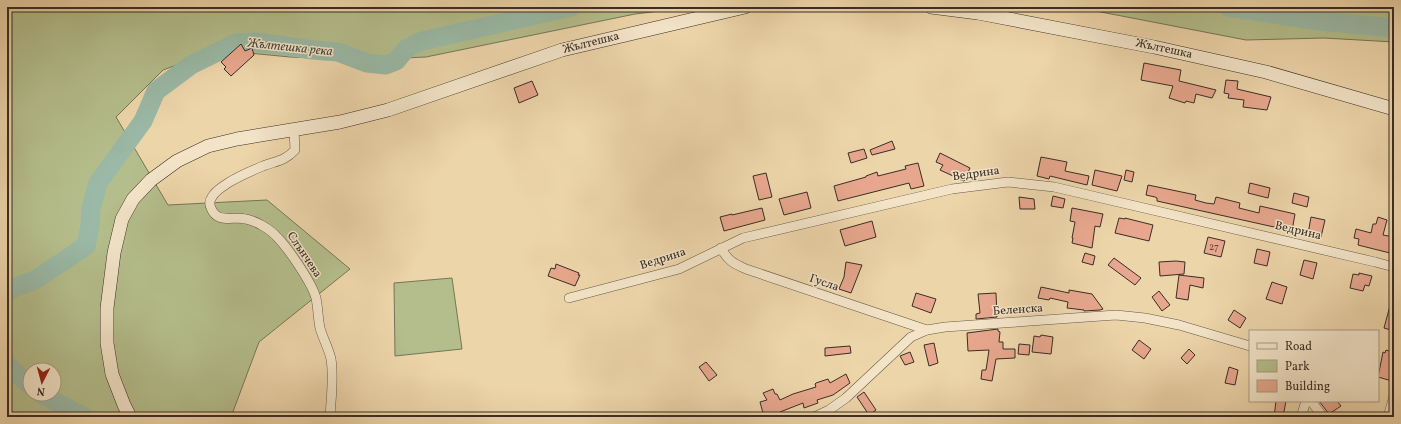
<svg xmlns="http://www.w3.org/2000/svg" width="1401" height="424" font-family="Vollkorn,serif">
<style>
.green{fill:#b4be8c;stroke:#777658;fill-rule:evenodd}
.lines{fill:none;stroke-linecap:round;stroke-linejoin:round}
.river{stroke:#9ab9a6;stroke-width:19}
.building{fill:#e7a78e;stroke:#3a2d24}
.street-casing{stroke:#675746;stroke-width:10}
.secondary-casing{stroke:#3a2d24;stroke-width:14}
.street{stroke:#f3e4c8;stroke-width:9}
.secondary{stroke:#f3e4c8;stroke-width:13}
.labels{text-anchor:middle;dominant-baseline:central;stroke-width:3;stroke-linejoin:round;paint-order:stroke}
.number-label{font-size:10px;fill:#654c3e}
.street-label{font-size:12px;fill:#3a2d24;stroke:#f3e4c8}
.water-label{font-size:13px;font-style:italic;fill:#4d493e;stroke:#f3e4c8}
</style>
<rect width="100%" height="100%" fill="#edd5aa"/>
<filter id="stains"><feTurbulence type="fractalNoise" baseFrequency=".005" numOctaves="4"/><feColorMatrix values="0 0 0 0 .2 0 0 0 0 .09 0 0 0 0 .02 0 0 0 .5 -.17"/></filter>
<radialGradient id="worn" r=".72"><stop offset=".6" stop-color="#630" stop-opacity="0"/><stop offset="1" stop-color="#630" stop-opacity=".3"/></radialGradient>
<g class="green">
<path d="M7,7H693L635,14L426,57L361,60L290,57L217,50L163,70L116,117L168,205L267,200L350,269L259,342L231,417H7ZM30,370H54V394H30Z"/>
<polygon points="1075,7 1394,7 1394,42 1324,38 1246,40"/>
<polygon points="452,278 462,349 395,356 394,283"/>
</g>
<g class="lines">
<g class="river">
<polyline points="1228,7 1320,21 1394,28"/>
<polyline points="7,293 13,288 35,280 86,246 90,225 91,209 98,183 143,121 156,91 191,65 236,43 258,42 313,50 338,52 367,63 386,65 396,61 407,48 422,41 571,7"/>
<polyline points="7,364 30,386"/>
<polyline points="41,394 84,417"/>
</g>
</g>
<g class="building">
<polygon points="241,44 245,51 252,48 254,55 231,76 224,69 226,67 221,62"/>
<polygon points="1144,63 1181,70 1179,81 1216,90 1212,98 1196,94 1194,103 1186,101 1185,103 1169,98 1173,86 1141,80"/>
<polygon points="1226,80 1238,81 1237,89 1271,97 1267,110 1243,107 1244,100 1228,98 1229,94 1224,93"/>
<polygon points="532,81 538,95 519,103 514,88"/>
<polygon points="892,141 895,149 872,155 870,150"/>
<polygon points="864,149 867,158 851,163 848,153"/>
<polygon points="940,153 970,168 964,181 940,170 943,165 936,162"/>
<polygon points="1041,157 1067,162 1065,171 1089,176 1087,185 1050,176 1049,179 1037,176"/>
<polygon points="918,163 924,186 911,189 909,183 838,201 834,186 866,177 866,176 877,172 878,176 906,169 905,166"/>
<polygon points="1095,170 1122,176 1117,191 1092,185"/>
<polygon points="1126,170 1134,172 1132,182 1124,180"/>
<polygon points="766,173 772,197 759,200 753,176"/>
<polygon points="1250,183 1270,188 1268,198 1248,193"/>
<polygon points="1148,185 1196,195 1195,200 1206,203 1214,204 1216,197 1240,203 1239,208 1259,213 1260,206 1295,214 1292,231 1157,201 1157,198 1155,197 1146,195"/>
<polygon points="807,192 811,208 784,215 779,199"/>
<polygon points="1294,193 1309,197 1307,207 1292,203"/>
<polygon points="1053,196 1065,199 1063,208 1051,206"/>
<polygon points="1019,197 1034,199 1035,209 1020,209"/>
<polygon points="762,208 765,220 724,231 720,217 732,214 732,215"/>
<polygon points="1072,208 1103,214 1100,227 1095,226 1092,248 1072,243 1073,238 1072,238 1075,222 1070,221"/>
<polygon points="1311,217 1325,220 1321,237 1308,234"/>
<polygon points="1378,217 1387,220 1383,235 1394,237 1394,254 1358,245 1359,239 1354,238 1356,229 1371,233 1373,224 1376,224"/>
<polygon points="1119,218 1125,219 1125,218 1153,225 1149,241 1115,233"/>
<polygon points="872,221 876,237 845,246 840,230"/>
<polygon points="1208,237 1225,241 1221,257 1204,253"/>
<polygon points="1257,249 1270,252 1267,266 1254,263"/>
<polygon points="1085,253 1095,256 1093,265 1082,262"/>
<polygon points="1114,258 1141,278 1135,285 1108,265"/>
<polygon points="1304,260 1317,263 1313,279 1300,275"/>
<polygon points="1176,261 1185,262 1184,274 1160,276 1159,262"/>
<polygon points="846,262 862,265 851,293 839,289 844,277"/>
<polygon points="556,264 579,273 578,275 580,275 575,286 548,276 551,268 555,269"/>
<polygon points="1359,273 1372,276 1369,286 1365,285 1363,291 1350,288 1353,274 1359,275"/>
<polygon points="1179,275 1204,278 1203,288 1190,285 1188,300 1176,298"/>
<polygon points="1272,282 1287,287 1282,304 1266,299"/>
<polygon points="1041,287 1069,293 1069,290 1092,294 1103,309 1100,310 1084,311 1084,310 1067,308 1068,302 1050,298 1049,300 1038,298"/>
<polygon points="1159,291 1170,305 1162,311 1152,297"/>
<polygon points="916,293 936,299 931,313 912,306"/>
<polygon points="996,293 997,317 976,319 976,314 980,313 978,294"/>
<polygon points="1391,302 1394,302 1394,331 1384,328"/>
<polygon points="1234,310 1246,318 1240,328 1228,320"/>
<polygon points="998,329 998,331 1000,332 999,342 1003,342 1003,349 1015,349 1015,358 996,359 992,381 981,379 982,370 986,370 989,350 968,351 967,333"/>
<polygon points="1041,335 1053,337 1051,354 1032,352 1034,336 1040,337"/>
<polygon points="1139,340 1151,349 1144,359 1132,350"/>
<polygon points="934,343 938,363 929,366 924,345"/>
<polygon points="1019,344 1030,345 1029,355 1018,354"/>
<polygon points="850,346 851,353 825,356 825,348"/>
<polygon points="1189,349 1195,355 1187,364 1181,358"/>
<polygon points="1386,350 1394,353 1394,372 1392,381 1378,377 1383,352 1385,353"/>
<polygon points="910,352 914,362 905,365 900,356"/>
<polygon points="706,362 717,375 709,381 699,367"/>
<polygon points="1229,367 1238,370 1235,385 1225,383"/>
<polygon points="846,374 850,383 833,395 817,400 818,403 804,408 803,403 780,412 782,417 764,417 760,402 767,400 763,393 773,389 775,394 777,394 780,400 793,394 816,387 815,384 816,383 828,379 830,383"/>
<polygon points="864,392 876,410 869,415 857,397"/>
<polygon points="1276,401 1286,401 1283,417 1274,417"/>
<polygon points="1319,401 1337,401 1341,406 1329,414"/>
</g>
<g class="lines">
<g class="street-casing">
<g id="street">
<path d="M294,130L295,150C285,161 276,161 263,166C251,171 239,176 228,183C222,187 215,191 212,197C209,201 209,204 211,208C217,224 233,216 246,219C256,221 270,229 277,237C288,248 312,283 316,298C318,308 318,318 320,328C323,339 329,349 331,359C334,378 331,398 330,417"/>
<path d="M721,248C728,261 733,263 746,269L927,330"/>
<polyline points="569,298 679,269 743,238 952,189 1008,182 1054,187 1375,262 1394,267"/>
<polyline points="1311,401 1323,417"/>
<polyline points="814,417 829,410 846,398 911,337 927,330 945,327 1116,315 1145,318 1179,325 1250,346"/>
<polyline points="1301,417 1306,401"/>
<polyline points="1388,417 1394,396"/>
</g>
</g>
<g class="secondary-casing">
<g id="secondary">
<polyline points="931,7 978,13 1154,47 1266,72 1394,109"/>
<polyline points="130,417 124,405 112,374 107,343 107,308 114,253 122,219 133,199 151,180 177,161 208,146 237,139 340,122 388,110 562,50 745,7"/>
</g>
</g>
<use href="#street" class="street"/>
<use href="#secondary" class="secondary"/>
</g>
<g class="labels">
<g class="number-label">
<text x="1214" y="247">27</text>
</g>
<g class="street-label">
<text transform="translate(591 43) rotate(-14)">Жълтешка</text>
<text transform="translate(1164 49) rotate(12)">Жълтешка</text>
<text transform="translate(976 174) rotate(-8)">Ведрина</text>
<text transform="translate(1298 231) rotate(13)">Ведрина</text>
<text transform="translate(304 255) rotate(56)">Слънчева</text>
<text transform="translate(663 259) rotate(-18)">Ведрина</text>
<text transform="translate(824 283) rotate(19)">Гусла</text>
<text transform="translate(1018 310) rotate(-4)">Беленска</text>
</g>
<g class="water-label">
<text transform="translate(290 48) rotate(6)">Жълтешка река</text>
</g>
</g>
<rect width="1401" height="424" fill="none" stroke="#edd5aa" stroke-width="24"/>
<rect x="8" y="8" width="1385" height="408" fill="none" stroke="#3a2d24" stroke-width="2"/>
<rect x="12" y="12" width="1377" height="400" fill="none" stroke="#3a2d24"/>
<rect x="1249" y="330" width="130" height="72" fill="#f3e4c8" stroke="#a99b86"/>
<rect x="1257" y="343" width="20" height="6" fill="#f3e4c8" stroke="#a99b86"/>
<text x="1285" y="350" font-size="12" fill="#3a2d24">Road</text>
<rect x="1257" y="360" width="20" height="12" fill="#b4be8c" stroke="#a99b86"/>
<text x="1285" y="370" font-size="12" fill="#3a2d24">Park</text>
<rect x="1257" y="380" width="20" height="12" fill="#e7a78e" stroke="#a99b86"/>
<text x="1285" y="390" font-size="12" fill="#3a2d24">Building</text>
<g transform="translate(42 382) rotate(186)"><circle r="19" fill="#f3e4c8" stroke="#a99b86"/>
<path d="M0-3L7 15L0 10L-7 15Z" fill="#8f2418"/>
<text y="-6" font-size="11" font-weight="bold" text-anchor="middle" fill="#3a2d24">N</text>
</g>
<rect width="100%" height="100%" filter="url(#stains)"/>
<rect width="100%" height="100%" fill="url(#worn)"/>
</svg>
